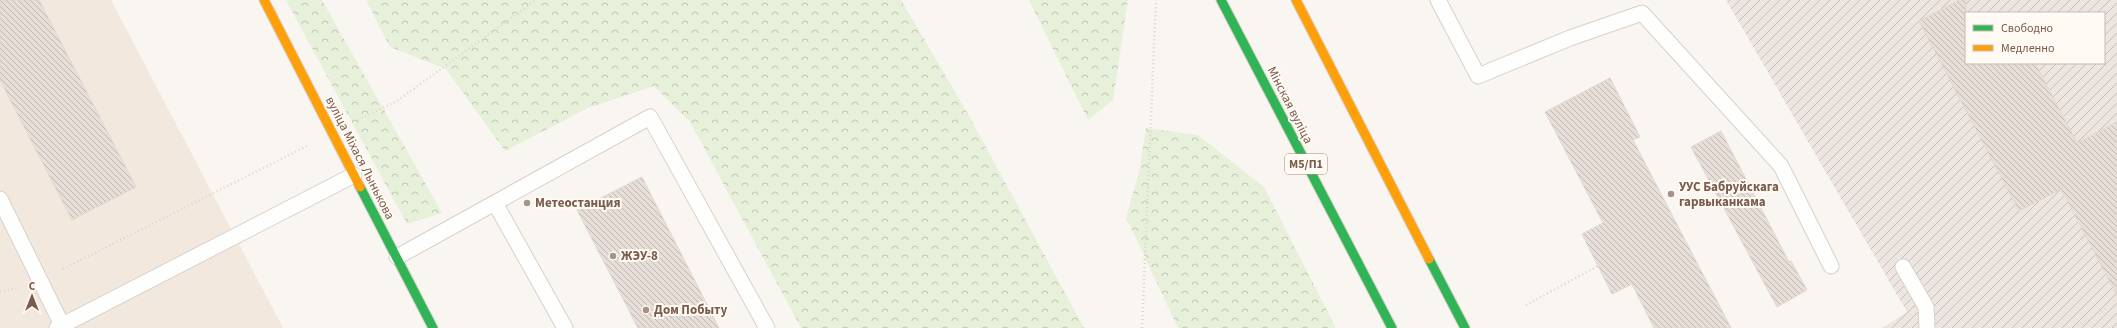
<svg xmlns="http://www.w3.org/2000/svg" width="2117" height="328" font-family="'Source Sans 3',sans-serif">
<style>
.residential{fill:#f2e8de}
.industrial{fill:url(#industrial-furrows);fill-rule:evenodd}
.forest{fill:url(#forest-crowns)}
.building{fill:url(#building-back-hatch);stroke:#e2d8d2}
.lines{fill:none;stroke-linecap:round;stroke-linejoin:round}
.lane-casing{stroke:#d7d1cb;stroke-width:17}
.fast-casing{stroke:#d9d2cb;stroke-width:11}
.slow-casing{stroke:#d9d2cb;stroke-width:11}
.path{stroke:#dcd5d0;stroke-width:2.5;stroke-dasharray:1 3;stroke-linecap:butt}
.lane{stroke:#fefefd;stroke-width:15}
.fast{stroke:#30b455;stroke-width:9}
.slow{stroke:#ff9f0a;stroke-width:9}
.poi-dot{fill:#a69286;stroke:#fffaf3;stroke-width:1.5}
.labels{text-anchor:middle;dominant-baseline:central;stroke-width:4;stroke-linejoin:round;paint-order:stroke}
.shield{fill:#fffaf3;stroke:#a28b7f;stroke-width:1}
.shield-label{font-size:12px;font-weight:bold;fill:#7a5c4d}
.street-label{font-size:13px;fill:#7a5c4d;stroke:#fffaf3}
.poi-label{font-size:13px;font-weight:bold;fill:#7a5c4d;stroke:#fffaf3;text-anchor:start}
</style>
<defs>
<pattern id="industrial-furrows" width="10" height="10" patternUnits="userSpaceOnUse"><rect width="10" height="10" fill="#ede5e0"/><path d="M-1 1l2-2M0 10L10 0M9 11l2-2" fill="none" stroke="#c5bdb8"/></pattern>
<pattern id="forest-crowns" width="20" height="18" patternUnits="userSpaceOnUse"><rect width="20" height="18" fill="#e7f0db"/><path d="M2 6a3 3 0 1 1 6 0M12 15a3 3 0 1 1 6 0" fill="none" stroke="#c0c6b4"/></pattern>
<pattern id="building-back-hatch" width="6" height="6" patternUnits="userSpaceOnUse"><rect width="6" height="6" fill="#e6ded7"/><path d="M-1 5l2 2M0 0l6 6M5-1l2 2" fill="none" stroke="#bfb7b1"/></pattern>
</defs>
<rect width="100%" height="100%" fill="#f9f5f0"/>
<polygon class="residential" points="0,0 111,0 283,328 0,328"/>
<path class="industrial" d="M1726,0H2117V328H1882L1907,312ZM1966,13H2104V63H1966Z"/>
<g class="forest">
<polygon points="286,0 322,0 442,213 407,224"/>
<polygon points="366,0 901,0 968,114 1084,328 801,328 690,122 654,86 588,108 505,151 446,69 390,47"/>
<polygon points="1029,0 1128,0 1113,100 1088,120"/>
<polygon points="1146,128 1198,135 1264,187 1336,328 1178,328 1126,217 1139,173"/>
</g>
<g class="building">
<polygon points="0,0 39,0 136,187 72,220 0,80"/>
<polygon points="1959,0 1966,0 1966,63 2035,63 2077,143 2117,122 2117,295 2061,189 2019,211 1919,21"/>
<polygon points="1610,78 1640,137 1633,140 1731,328 1654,328 1632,284 1612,294 1582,234 1603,223 1545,112"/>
<polygon points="1721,131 1789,262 1791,261 1807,290 1777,307 1691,147"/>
<polygon points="642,177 719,328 638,328 577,210"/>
</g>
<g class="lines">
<g class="lane-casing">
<g id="lane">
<polyline points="1438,0 1478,76 1570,38 1642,13 1781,166 1831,266"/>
<polyline points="0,199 62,325"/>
<polyline points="495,203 565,328"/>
<polyline points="397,257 650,117 767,328"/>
<polyline points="1903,267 1926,307 1927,328"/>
<polyline points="57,328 354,175"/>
</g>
</g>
<g class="fast-casing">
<g id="fast">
<polyline points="1221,0 1392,328"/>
<polyline points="360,187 433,328"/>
<polyline points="1429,259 1465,328"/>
</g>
</g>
<g class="slow-casing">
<g id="slow">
<polyline points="264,0 360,187"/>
<polyline points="1296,0 1429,259"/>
</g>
</g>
<g class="path">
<polyline points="358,120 397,101 536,0"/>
<polyline points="63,269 307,146"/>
<polyline points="0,292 17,288"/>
<polyline points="1526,305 1598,266"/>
<polyline points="1142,328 1156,0"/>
<polyline points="2074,328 2106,309"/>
</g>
<use href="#lane" class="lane"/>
<use href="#fast" class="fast"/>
<use href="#slow" class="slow"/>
</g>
<g class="poi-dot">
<circle cx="1671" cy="194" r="4"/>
<circle cx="527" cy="203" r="4"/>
<circle cx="613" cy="256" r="4"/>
<circle cx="646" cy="310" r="4"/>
</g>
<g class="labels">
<rect class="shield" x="1285" y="154" width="42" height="20" rx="3"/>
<g class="shield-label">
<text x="1306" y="164">М5/П1</text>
</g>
<g class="street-label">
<text transform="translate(1290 105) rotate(63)">Мінская вуліца</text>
<text transform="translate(360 158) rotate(63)">вуліца Міхася Лынькова</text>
</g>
<g class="poi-label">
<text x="1679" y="187">УУС Бабруйскага<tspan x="1679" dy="15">гарвыканкама</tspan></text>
<text x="535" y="203">Метеостанция</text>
<text x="621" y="256">ЖЭУ-8</text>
<text x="654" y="310">Дом Побыту</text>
</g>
</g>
<rect x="1965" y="12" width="140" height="52" fill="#fffaf3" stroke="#cabbb1"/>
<rect x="1973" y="25" width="20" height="6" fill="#30b455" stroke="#cabbb1"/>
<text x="2001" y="32" font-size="12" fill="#7a5c4d">Свободно</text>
<rect x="1973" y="45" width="20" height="6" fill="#ff9f0a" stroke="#cabbb1"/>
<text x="2001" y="52" font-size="12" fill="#7a5c4d">Медленно</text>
<g transform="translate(32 296)" stroke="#fffaf3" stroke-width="3" paint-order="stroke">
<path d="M0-3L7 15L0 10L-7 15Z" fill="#7a5c4d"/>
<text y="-6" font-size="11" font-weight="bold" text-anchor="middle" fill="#7a5c4d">С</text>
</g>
</svg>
